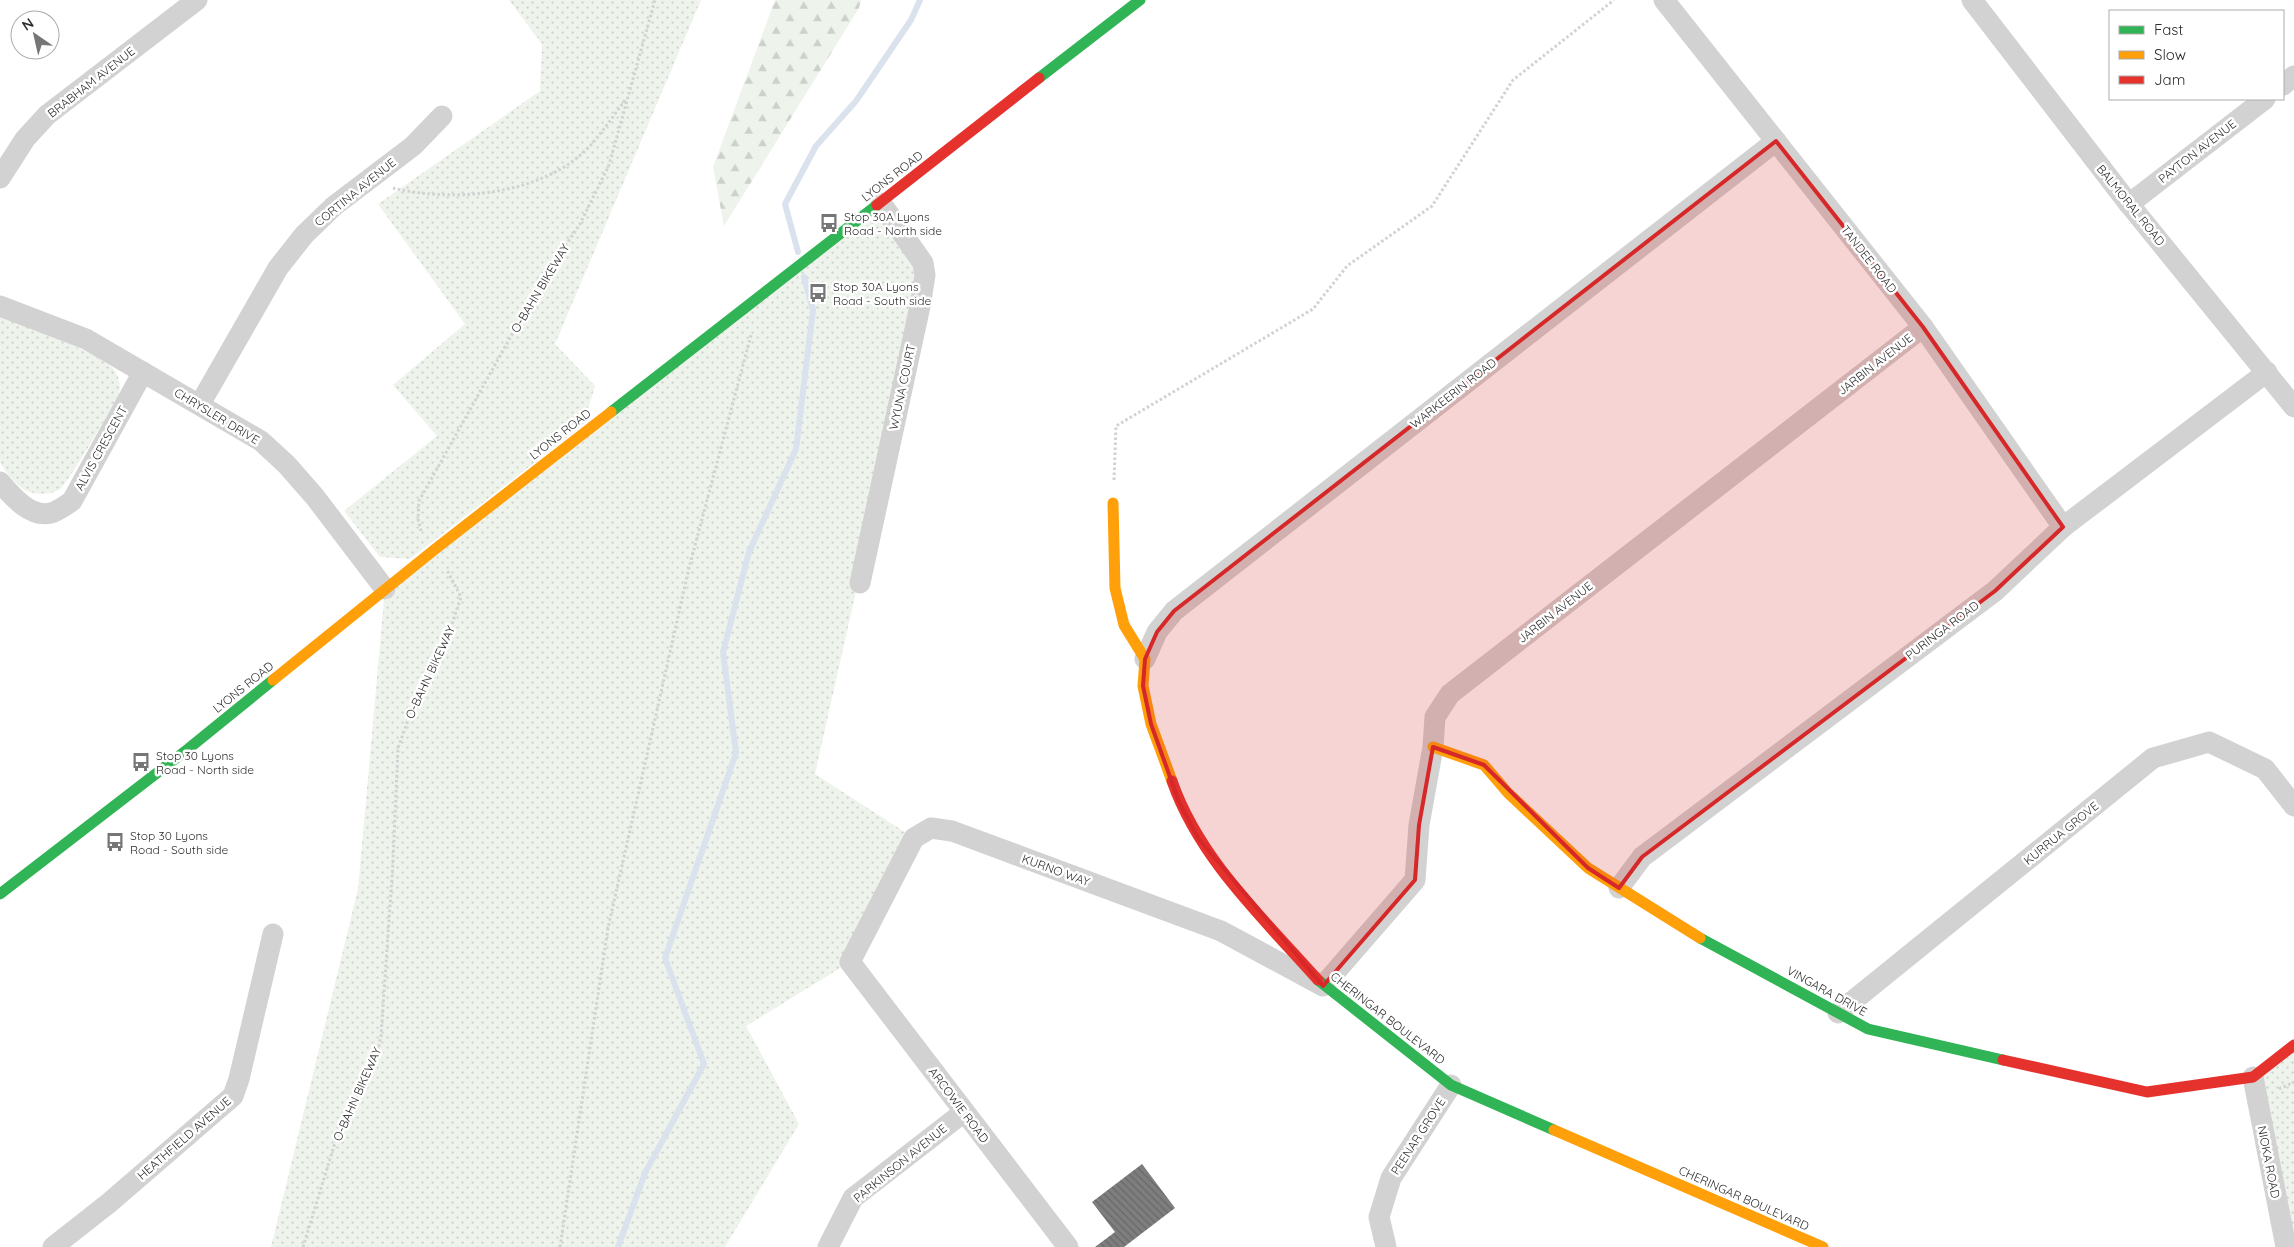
<svg xmlns="http://www.w3.org/2000/svg" width="2294" height="1247" font-family="Quicksand,sans-serif">
<style>
.forest{fill:url(#forest-firs)}
.park{fill:url(#park-dots)}
.lines{fill:none;stroke-linecap:round;stroke-linejoin:round}
.stream{stroke:#dae2ee;stroke-width:6}
.building{fill:url(#building-back-hatch)}
.path{stroke:#d2d2d2;stroke-width:3;stroke-dasharray:2.5 2.5;stroke-linecap:butt}
.street{stroke:#d2d2d2;stroke-width:21}
.fast{stroke:#30b455;stroke-width:11}
.slow{stroke:#ff9f0a;stroke-width:11}
.jam{stroke:#e5322d;stroke-width:11}
.marked{fill:#d62828;fill-opacity:0.2;stroke:#d62828;stroke-width:4;stroke-linejoin:round}
.labels{text-anchor:middle;dominant-baseline:central;stroke-width:5;stroke-linejoin:round;paint-order:stroke}
.street-label{font-size:12px;fill:#2d2d2d;stroke:#fff}
.poi-label{font-size:12px;fill:#2d2d2d;stroke:#fff;text-anchor:start}
</style>
<defs>
<pattern id="forest-firs" width="22" height="20" patternUnits="userSpaceOnUse" patternTransform="scale(1.25)"><rect width="22" height="20" fill="#eef3ec"/><path d="M5 1l3.5 6h-7zM16 11l3.5 6h-7z" fill="#ccd1cb"/></pattern>
<pattern id="park-dots" width="8" height="8" patternUnits="userSpaceOnUse" patternTransform="scale(1.25)"><rect width="8" height="8" fill="#eef3ec"/><path d="M2 2h.1M6 6h.1" fill="none" stroke="#ccd1cb" stroke-width="1.8" stroke-linecap="round"/></pattern>
<pattern id="building-back-hatch" width="6" height="6" patternUnits="userSpaceOnUse" patternTransform="scale(1.25)"><rect width="6" height="6" fill="#7e7e7e"/><path d="M-1 5l2 2M0 0l6 6M5-1l2 2" fill="none" stroke="#686868"/></pattern>
</defs>
<rect width="100%" height="100%" fill="#fff"/>
<polygon class="forest" points="775,0 861,0 859,8 724,226 713,167"/>
<g class="park">
<polygon points="509,0 701,0 555,344 595,386 583,425 410,559 380,557 344,511 437,436 393,385 465,324 378,204 540,91 542,44"/>
<polygon points="881,203 910,244 920,306 815,774 914,838 850,962 746,1026 799,1124 725,1247 271,1247 358,889 385,589"/>
<path d="M0,317C22,325 105,354 115,371C119,377 121,386 119,393C115,404 67,485 60,489C51,495 36,495 27,491C19,488 1,468 0,461C0,448 0,432 0,419C0,385 0,351 0,317Z"/>
<polygon points="2294,1045 2294,1247 2253,1077"/>
</g>
<g class="lines">
<g class="stream">
<polyline points="798,252 785,204 816,146 856,101 911,20 920,0"/>
<polyline points="618,1247 645,1173 704,1064 665,958 736,753 723,652 749,552 796,449 813,310 804,277"/>
</g>
</g>
<polygon class="building" points="1142,1164 1175,1208 1124,1247 1095,1247 1115,1232 1092,1202"/>
<g class="lines">
<g class="path">
<path d="M393,188C454,203 542,195 588,148C602,133 614,115 626,99"/>
<polyline points="1114,480 1116,426 1313,309 1347,266 1432,206 1513,80 1614,0"/>
<polyline points="421,531 418,519 419,501 544,277 580,224 609,165 655,0"/>
<polyline points="2279,1089 2294,1082"/>
<polyline points="303,1247 338,1133 377,1055 381,1036 393,862 398,748 414,703 448,636 461,597 447,570"/>
<polyline points="560,1247 608,928 689,568 751,335"/>
</g>
<g class="street">
<polyline points="1664,0 1923,327 2063,527"/>
<polyline points="1972,0 2129,204 2294,407"/>
<polyline points="2283,85 2294,76"/>
<polyline points="0,178 25,139 47,115 197,0"/>
<polyline points="2129,204 2265,99"/>
<polyline points="0,306 86,339 261,441 287,465 315,497 385,589"/>
<polyline points="200,404 278,268 304,235 334,206 413,146 442,116"/>
<path d="M0,482C12,496 30,518 51,513C58,511 66,505 72,501L143,372"/>
<polyline points="860,583 920,306 925,275 923,263 881,203"/>
<polyline points="1145,659 1157,632 1174,611 1776,141"/>
<polyline points="1619,888 1642,857 1995,591 2063,527 2267,372"/>
<polyline points="1838,1013 2153,758 2209,742 2265,769 2294,806"/>
<polyline points="2253,1077 2286,1247"/>
<polyline points="53,1247 109,1203 233,1096 239,1079 273,934"/>
<polyline points="828,1247 853,1198 964,1112"/>
<polyline points="1068,1247 850,962 914,838 931,828 952,831 1221,931 1323,986 1415,880 1419,825 1433,747 1435,717 1450,694 1923,327"/>
<polyline points="1386,1247 1379,1217 1391,1178 1451,1085"/>
</g>
<g class="fast">
<polyline points="1039,78 1140,0"/>
<polyline points="611,412 877,205"/>
<polyline points="0,894 188,749 273,680"/>
<polyline points="1700,938 1868,1029 2003,1060"/>
<polyline points="1318,980 1451,1085 1554,1130"/>
</g>
<g class="slow">
<polyline points="1113,503 1115,588 1124,625 1145,659 1143,686 1151,724 1172,781"/>
<polyline points="273,680 434,550 611,412"/>
<polyline points="1433,747 1484,765 1508,793 1588,868 1700,938"/>
<polyline points="1554,1130 1823,1247"/>
</g>
<g class="jam">
<polyline points="877,205 1039,78"/>
<path d="M1172,781C1199,859 1264,919 1318,980"/>
<polyline points="2003,1060 2147,1092 2253,1077 2294,1045"/>
</g>
</g>
<path class="marked" d="M1776,141L1923,327L2063,527L1995,591L1642,857L1619,888L1588,868L1484,765L1433,747L1419,825L1415,880L1323,986L1198,838L1179,802L1151,724L1143,686L1145,659L1157,632L1174,611Z"/>
<defs>
<g id="bus-bare" transform="scale(1.5)"><path d="M-5-6H5V4H4V6H2V4H-2V6H-4V4H-5ZM-3.5-4V0h7V-4ZM-3.5 1.2v1.5H-2V1.2ZM2 1.2v1.5H3.5V1.2Z" fill="#767676" stroke="#fff" stroke-width="2.5" paint-order="stroke"/></g>
</defs>
<g fill-rule="evenodd">
<use href="#bus-bare" x="829" y="223"/>
<use href="#bus-bare" x="818" y="293"/>
<use href="#bus-bare" x="141" y="762"/>
<use href="#bus-bare" x="115" y="842"/>
</g>
<g class="labels">
<g class="street-label">
<text transform="translate(91 82) rotate(-38)">BRABHAM AVENUE</text>
<text transform="translate(2197 151) rotate(-38)">PAYTON AVENUE</text>
<text transform="translate(892 176) rotate(-38)">LYONS ROAD</text>
<text transform="translate(355 192) rotate(-39)">CORTINA AVENUE</text>
<text transform="translate(2131 205) rotate(51)">BALMORAL ROAD</text>
<text transform="translate(1869 259) rotate(52)">TANDEE ROAD</text>
<text transform="translate(540 288) rotate(-59)">O-BAHN BIKEWAY</text>
<text transform="translate(1875 364) rotate(-38)">JARBIN AVENUE</text>
<text transform="translate(902 387) rotate(-78)">WYUNA COURT</text>
<text transform="translate(1453 393) rotate(-38)">WARKEERIN ROAD</text>
<text transform="translate(217 416) rotate(31)">CHRYSLER DRIVE</text>
<text transform="translate(560 434) rotate(-38)">LYONS ROAD</text>
<text transform="translate(101 448) rotate(-61)">ALVIS CRESCENT</text>
<text transform="translate(1555 612) rotate(-38)">JARBIN AVENUE</text>
<text transform="translate(1942 630) rotate(-37)">PURINGA ROAD</text>
<text transform="translate(430 672) rotate(-65)">O-BAHN BIKEWAY</text>
<text transform="translate(243 687) rotate(-39)">LYONS ROAD</text>
<text transform="translate(2061 833) rotate(-39)">KURRUA GROVE</text>
<text transform="translate(1056 870) rotate(20)">KURNO WAY</text>
<text transform="translate(1827 991) rotate(29)">VINGARA DRIVE</text>
<text transform="translate(1388 1018) rotate(38)">CHERINGAR BOULEVARD</text>
<text transform="translate(357 1094) rotate(-66)">O-BAHN BIKEWAY</text>
<text transform="translate(959 1105) rotate(53)">ARCOWIE ROAD</text>
<text transform="translate(1418 1136) rotate(-57)">PEENAR GROVE</text>
<text transform="translate(184 1138) rotate(-41)">HEATHFIELD AVENUE</text>
<text transform="translate(2269 1162) rotate(79)">NIOKA ROAD</text>
<text transform="translate(900 1163) rotate(-39)">PARKINSON AVENUE</text>
<text transform="translate(1744 1198) rotate(24)">CHERINGAR BOULEVARD</text>
</g>
<g class="poi-label">
<text x="844" y="216">Stop 30A Lyons<tspan x="844" dy="14">Road - North side</tspan></text>
<text x="833" y="286">Stop 30A Lyons<tspan x="833" dy="14">Road - South side</tspan></text>
<text x="156" y="755">Stop 30 Lyons<tspan x="156" dy="14">Road - North side</tspan></text>
<text x="130" y="835">Stop 30 Lyons<tspan x="130" dy="14">Road - South side</tspan></text>
</g>
</g>
<rect x="2109" y="10" width="175" height="90" fill="#ffffff" stroke="#ababab"/>
<rect x="2119" y="26" width="25" height="8" fill="#30b455" stroke="#ababab"/>
<text x="2154" y="35" font-size="15" fill="#2d2d2d">Fast</text>
<rect x="2119" y="51" width="25" height="8" fill="#ff9f0a" stroke="#ababab"/>
<text x="2154" y="60" font-size="15" fill="#2d2d2d">Slow</text>
<rect x="2119" y="76" width="25" height="8" fill="#e5322d" stroke="#ababab"/>
<text x="2154" y="85" font-size="15" fill="#2d2d2d">Jam</text>
<g transform="translate(35 35) rotate(326)"><circle r="24" fill="#ffffff" stroke="#ababab"/>
<path d="M0-4L9 19L0 12L-9 19Z" fill="#767676"/>
<text y="-8" font-size="14" font-weight="bold" text-anchor="middle" fill="#2d2d2d">N</text>
</g>
</svg>
